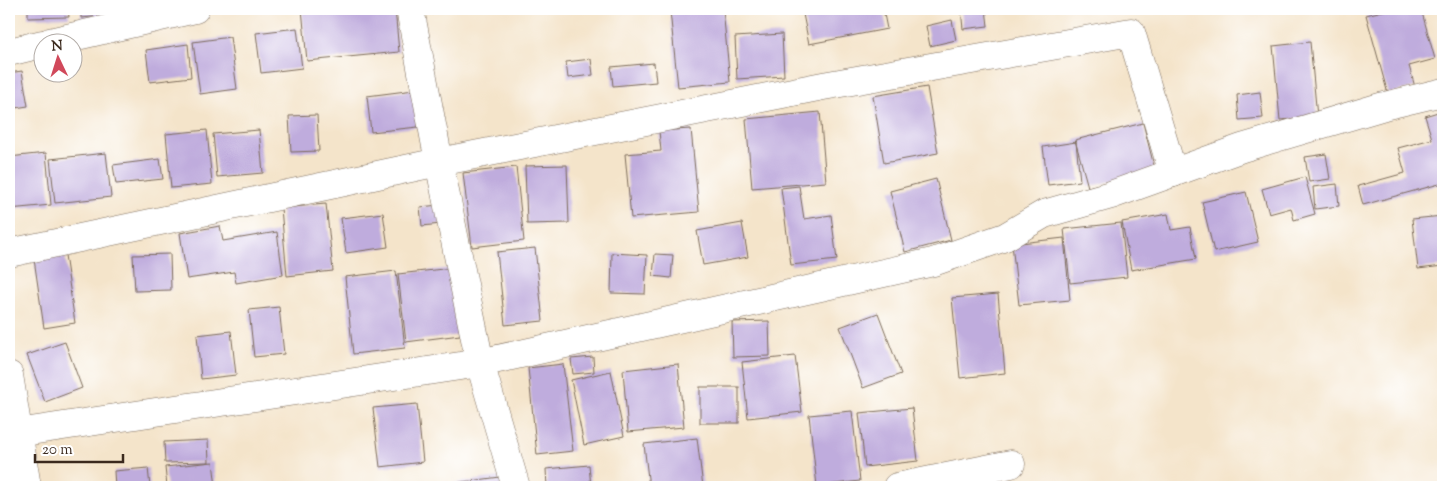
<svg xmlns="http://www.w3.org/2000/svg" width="1452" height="496" font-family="'Sorts Mill Goudy',serif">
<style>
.building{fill:#bfacdd}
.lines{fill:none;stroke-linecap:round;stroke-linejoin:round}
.street-casing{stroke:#7c6b5a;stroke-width:29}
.street{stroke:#fff;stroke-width:28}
</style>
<rect width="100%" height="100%" fill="#fff"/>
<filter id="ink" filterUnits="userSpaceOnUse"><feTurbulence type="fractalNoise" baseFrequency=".02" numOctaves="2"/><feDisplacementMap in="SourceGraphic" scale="10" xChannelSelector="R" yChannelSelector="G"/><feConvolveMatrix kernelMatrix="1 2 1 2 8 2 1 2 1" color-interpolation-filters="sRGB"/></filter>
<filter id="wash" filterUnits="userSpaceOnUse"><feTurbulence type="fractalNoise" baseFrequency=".0096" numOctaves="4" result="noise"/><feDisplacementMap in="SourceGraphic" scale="20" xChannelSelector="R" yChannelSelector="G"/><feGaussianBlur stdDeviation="1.12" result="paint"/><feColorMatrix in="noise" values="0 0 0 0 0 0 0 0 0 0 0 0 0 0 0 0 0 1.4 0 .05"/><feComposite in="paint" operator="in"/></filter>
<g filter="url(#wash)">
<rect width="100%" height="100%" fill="#f4e4ca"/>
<g id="blocks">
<g class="building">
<polygon points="28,9 68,9 69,17 28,18"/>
<polygon points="81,9 123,9 123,14 81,18"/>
<polygon points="302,9 395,9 399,52 307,61"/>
<polygon points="690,9 723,9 730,82 678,87 670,11"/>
<polygon points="802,9 883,9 887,29 809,44"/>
<polygon points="961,9 986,9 988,26 963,29"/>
<polygon points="1391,9 1421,9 1435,59 1409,66 1415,87 1388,94 1366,15"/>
<polygon points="952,20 956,40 930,46 926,26"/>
<polygon points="297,28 302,68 261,73 256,33"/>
<polygon points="782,34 784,76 737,79 735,37"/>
<polygon points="230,37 237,89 200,94 193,42"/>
<polygon points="1310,42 1317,117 1280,120 1273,46"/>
<polygon points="188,44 191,77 150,82 146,50"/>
<polygon points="591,59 593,75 568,78 566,62"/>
<polygon points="654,63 656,82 613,86 611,67"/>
<polygon points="22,71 28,106 9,109 9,73"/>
<polygon points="927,87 938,153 884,163 873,96"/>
<polygon points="414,90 418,127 371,132 367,96"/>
<polygon points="1260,92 1263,118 1239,120 1237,95"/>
<polygon points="1441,111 1443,119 1443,183 1363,205 1358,186 1405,173 1398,148 1432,139 1425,116"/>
<polygon points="820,112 826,182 752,188 746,119"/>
<polygon points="317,115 319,151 291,152 289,116"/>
<polygon points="1143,123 1155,170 1088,187 1075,140"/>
<polygon points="691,129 699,212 631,218 625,154 661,151 659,131"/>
<polygon points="207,130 212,184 171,188 166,134"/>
<polygon points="259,130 263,173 217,177 213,134"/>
<polygon points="1076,142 1080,181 1048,185 1043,147"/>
<polygon points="46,153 51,205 9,209 9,157"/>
<polygon points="106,153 111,197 55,203 50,159"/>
<polygon points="1326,154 1330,179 1309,182 1305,157"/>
<polygon points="160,159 163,179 116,184 113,165"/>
<polygon points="567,165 569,223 527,224 525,166"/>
<polygon points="516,167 524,241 472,247 463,173"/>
<polygon points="1305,177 1315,214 1294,220 1291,208 1269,214 1262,189"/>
<polygon points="936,179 951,240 905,252 890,191"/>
<polygon points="1337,184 1339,206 1315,209 1313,187"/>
<polygon points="799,186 804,219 831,215 837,260 791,265 781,188"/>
<polygon points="1246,192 1258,242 1214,252 1202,202"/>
<polygon points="326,204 333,271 287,276 281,208"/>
<polygon points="439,205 441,224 422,226 420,207"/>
<polygon points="383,213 388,247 346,253 341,218"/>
<polygon points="1168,214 1171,230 1190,227 1196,259 1131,270 1122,222"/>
<polygon points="1443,216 1443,266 1418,269 1412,219"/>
<polygon points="742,223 748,257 703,265 697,231"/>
<polygon points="1121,223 1127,277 1070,283 1064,229"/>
<polygon points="220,226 223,241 277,232 283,275 236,283 234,272 187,279 180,233"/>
<polygon points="1064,238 1070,300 1019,305 1012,244"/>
<polygon points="535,248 543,321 505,325 497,252"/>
<polygon points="612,253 647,255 645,294 611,293"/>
<polygon points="170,254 171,290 135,291 133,255"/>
<polygon points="655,254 673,255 671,278 653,276"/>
<polygon points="65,255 75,323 44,328 34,259"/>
<polygon points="452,268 460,335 406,342 398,274"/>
<polygon points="396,271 405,348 353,354 345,277"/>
<polygon points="998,294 1005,373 960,378 952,298"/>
<polygon points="279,307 284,354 254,357 249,310"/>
<polygon points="878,313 901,374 863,388 840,327"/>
<polygon points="769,321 770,356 733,357 732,322"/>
<polygon points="231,331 236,375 201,379 197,335"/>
<polygon points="65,342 82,388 45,402 27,355"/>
<polygon points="795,356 802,412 748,418 742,362"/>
<polygon points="593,357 594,372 573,374 571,359"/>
<polygon points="563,364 573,451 537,455 528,368"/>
<polygon points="678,364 684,427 628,432 623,370"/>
<polygon points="611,371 624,436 584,445 571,380"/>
<rect x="700" y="387" width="39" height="36"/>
<polygon points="417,404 423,462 380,467 373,408"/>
<polygon points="912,408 918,461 865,467 859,413"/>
<polygon points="852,411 860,481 817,486 809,415"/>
<polygon points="697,438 703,487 649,487 644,444"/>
<polygon points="208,440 209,462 165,463 164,442"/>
<polygon points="213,462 216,487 167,487 165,467"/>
<polygon points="589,465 591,487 547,487 546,469"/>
<polygon points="148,468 150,487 115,487 114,471"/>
<polygon points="508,476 509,487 440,487 439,485"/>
</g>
</g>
</g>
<g filter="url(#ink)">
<use href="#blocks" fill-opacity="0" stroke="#7c6b5a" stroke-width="1"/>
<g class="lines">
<g class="street-casing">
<g id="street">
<polyline points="410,9 439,162 480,363 516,487"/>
<polyline points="50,42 195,9"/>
<polyline points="9,52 42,44"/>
<polyline points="9,253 439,162 823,86 1131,32 1173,173"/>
<polyline points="9,375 27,487"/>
<polyline points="17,433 480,363 933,262 1005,237 1044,214 1111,195 1242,148 1384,106 1443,92"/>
<polyline points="897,487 1011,464"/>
</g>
</g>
<use href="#street" class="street"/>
</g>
</g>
<rect width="1452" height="496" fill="none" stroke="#fff" stroke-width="30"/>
<g transform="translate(58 58) rotate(356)"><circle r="24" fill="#ffffff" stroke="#b1aaa5"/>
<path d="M0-4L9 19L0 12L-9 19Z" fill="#d1495b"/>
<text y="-8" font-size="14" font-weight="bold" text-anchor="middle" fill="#3b2a1e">N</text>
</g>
<path d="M35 454v8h88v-8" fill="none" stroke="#3b2a1e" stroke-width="2.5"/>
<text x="42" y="454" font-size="15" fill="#3b2a1e" stroke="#ffffff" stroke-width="4" paint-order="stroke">20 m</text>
</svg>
